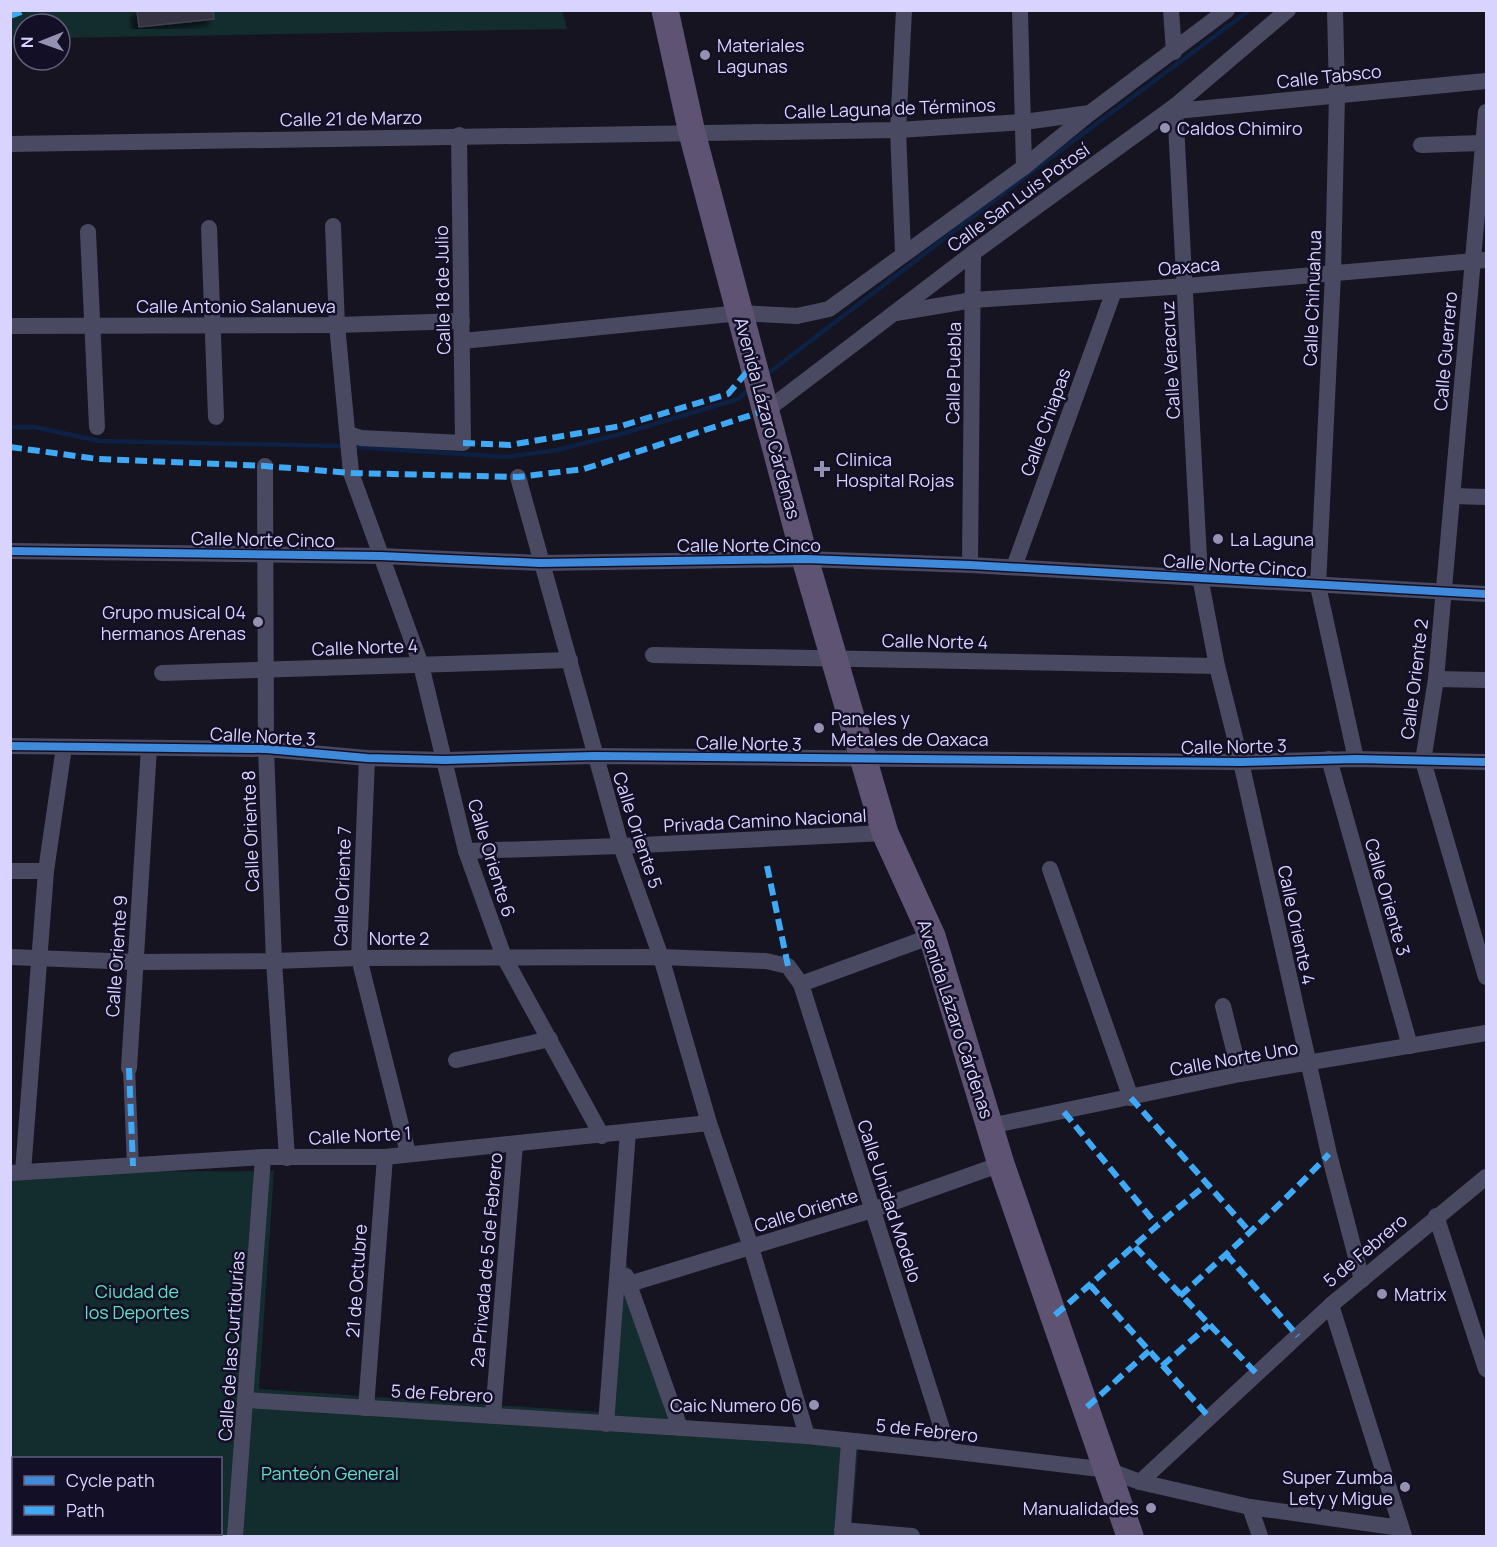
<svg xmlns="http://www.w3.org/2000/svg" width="1497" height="1547" font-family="Manrope,sans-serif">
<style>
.green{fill:#132c2d;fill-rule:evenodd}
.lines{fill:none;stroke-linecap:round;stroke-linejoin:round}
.stream{stroke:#0d2144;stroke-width:4.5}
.building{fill:#343243;stroke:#433f54;stroke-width:1.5;filter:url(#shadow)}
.pedestrian{stroke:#4a4962;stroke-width:12}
.minor{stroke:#4a4962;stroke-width:16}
.primary{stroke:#5e5373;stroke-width:27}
.quiet{stroke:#3fa9f5;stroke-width:6;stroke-dasharray:12 6;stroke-linecap:butt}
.cycleway-casing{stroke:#130f26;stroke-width:11}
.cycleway{stroke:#408adc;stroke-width:8}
.poi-dot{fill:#9591b1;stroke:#130f26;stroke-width:2}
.labels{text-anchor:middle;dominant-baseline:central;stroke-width:5;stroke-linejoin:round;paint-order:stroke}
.poi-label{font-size:18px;fill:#d9d4ff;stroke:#130f26;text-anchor:start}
.street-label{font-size:18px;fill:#d9d4ff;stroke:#130f26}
.park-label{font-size:18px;fill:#5fe0c0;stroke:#130f26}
</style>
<defs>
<filter id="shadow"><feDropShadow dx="-5.5" dy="5.5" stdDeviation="3" flood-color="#0009"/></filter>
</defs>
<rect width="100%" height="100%" fill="#161421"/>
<g class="green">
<polygon points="562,10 567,29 60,38 60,24 24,24 24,39 11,40 10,11"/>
<path d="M274,1171L259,1389L599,1412L623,1253L686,1424L859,1437L851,1536H11L10,1172ZM14,1458H220V1534H14Z"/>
</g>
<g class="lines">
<g class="stream">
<polyline points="766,375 1030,173 1250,10"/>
<polyline points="10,427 34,427 100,441 343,446 506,457 557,450 621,434 738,399 751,388"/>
</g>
</g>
<polygon class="building" points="137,10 213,10 214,19 139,27"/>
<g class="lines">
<polyline class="pedestrian" points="129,1068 133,1166"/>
<g class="minor">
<polyline points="1020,10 1024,167"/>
<polyline points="1171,10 1174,52"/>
<polyline points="1335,10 1337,94 1333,274 1318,586 1356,759"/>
<polyline points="1175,106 1200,577 1217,666 1241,762 1329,1154 1362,1280"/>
<polyline points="1176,111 1486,81"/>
<polyline points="1486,112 1436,679 1423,761 1486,977"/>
<polyline points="10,144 898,130 1024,122 1090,113"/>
<polyline points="1421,145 1482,143"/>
<polyline points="333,226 337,325 351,473 421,665 466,851 504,957 602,1136"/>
<polyline points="209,228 216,417"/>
<polyline points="88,232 97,427"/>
<polyline points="903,252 898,130 904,10"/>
<polyline points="896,313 973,300 1186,286 1486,260"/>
<polyline points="10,326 337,325 462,321"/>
<polyline points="463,341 740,313 797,316 829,309 1024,167 1090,113 1227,10"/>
<polyline points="767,410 973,253 1175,106 1288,10"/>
<polyline points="349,434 361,438 463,443 459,135"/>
<polyline points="265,466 266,749 274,961 287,1158"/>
<polyline points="518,477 621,846 661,957 709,1123 751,1247 807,1436"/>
<polyline points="1453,496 1486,497"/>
<polyline points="10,551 381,556 540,563 805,559 970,565 1486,594"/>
<polyline points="970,565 973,253"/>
<polyline points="1014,567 1114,291"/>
<polyline points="653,655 1217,666"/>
<polyline points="162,673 570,660"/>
<polyline points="1436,679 1486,680"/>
<polyline points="10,746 266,749 367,758 445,760 594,756 1241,762 1356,759 1486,762"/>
<polyline points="367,758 359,958 408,1153"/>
<polyline points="1329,759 1410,1046"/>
<polyline points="466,851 621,846 885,833"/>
<polyline points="1050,869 1131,1098"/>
<polyline points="10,871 46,871"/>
<polyline points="10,957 135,962 274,961 359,958 661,957 766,961 788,966 801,984 949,1451"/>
<polyline points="801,984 932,936"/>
<polyline points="1223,1006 1240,1074"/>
<polyline points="456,1060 550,1039"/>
<polyline points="129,1068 149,748"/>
<polyline points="990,1126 1240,1074 1486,1033"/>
<polyline points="23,1172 46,871 64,747"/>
<polyline points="10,1173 263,1157 385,1157 709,1123"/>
<polyline points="1436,1216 1486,1369"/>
<polyline points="626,1276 680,1428"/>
<polyline points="629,1284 872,1210 993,1167"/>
<polyline points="1331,1305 1404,1536"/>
<polyline points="247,1400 807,1436 949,1451 1108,1470 1140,1482 1250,1507 1401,1528"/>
<polyline points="366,1408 385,1157"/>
<polyline points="493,1415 515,1144"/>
<polyline points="606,1424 628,1132"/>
<polyline points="1140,1482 1331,1305 1486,1177"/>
<polyline points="1250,1507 1260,1536"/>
<polyline points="842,1530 912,1536"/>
<polyline points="235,1536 263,1157"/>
<polyline points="842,1536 849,1442"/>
</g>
<polyline class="primary" points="665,10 692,133 805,559 885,833 932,936 1001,1164 1130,1536"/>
<g class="quiet">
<polyline points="10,16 27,10"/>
<polyline points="463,443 510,445 621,426 728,394 753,365"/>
<polyline points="10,447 98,459 265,466 351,473 518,477 584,469 767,410"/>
<polyline points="767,866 788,966"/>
<polyline points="129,1068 133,1166"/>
<polyline points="1131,1098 1249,1231"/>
<polyline points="1064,1112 1156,1224"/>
<polyline points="1135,1247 1257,1374"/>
<polyline points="1226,1254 1298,1336"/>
<polyline points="1090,1285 1209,1417"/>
<path d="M1180,1296C1231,1250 1282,1204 1329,1154"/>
<path d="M1055,1315C1106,1271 1155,1226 1207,1184"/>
<polyline points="1162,1366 1209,1325"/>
<polyline points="1087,1407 1149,1351"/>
</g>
<g class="cycleway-casing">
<g id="cycleway">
<polyline points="10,551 381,556 540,563 805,559 970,565 1486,594"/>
<polyline points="10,746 266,749 367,758 445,760 594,756 1241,762 1356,759 1486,762"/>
</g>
</g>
<use href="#cycleway" class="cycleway"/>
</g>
<g class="poi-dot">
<circle cx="705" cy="55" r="6"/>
<circle cx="1165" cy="128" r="6"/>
<path d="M819 460h6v6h6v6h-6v6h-6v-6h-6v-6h6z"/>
<circle cx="1218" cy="539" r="6"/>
<circle cx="258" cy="622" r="6"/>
<circle cx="819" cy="728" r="6"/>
<circle cx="1382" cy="1294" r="6"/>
<circle cx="814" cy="1405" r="6"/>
<circle cx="1405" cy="1487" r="6"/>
<circle cx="1151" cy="1508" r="6"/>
</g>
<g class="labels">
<g class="poi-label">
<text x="717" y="45">Materiales<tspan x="717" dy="21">Lagunas</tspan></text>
<text x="1177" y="128">Caldos Chimiro</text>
<text x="836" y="459">Clinica<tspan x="836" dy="21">Hospital Rojas</tspan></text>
<text x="1230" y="539">La Laguna</text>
<text x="246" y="612" text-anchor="end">Grupo musical 04<tspan x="246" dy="21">hermanos Arenas</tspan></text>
<text x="831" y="718">Paneles y<tspan x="831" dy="21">Metales de Oaxaca</tspan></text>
<text x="1394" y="1294">Matrix</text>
<text x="802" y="1405" text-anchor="end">Caic Numero 06</text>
<text x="1393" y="1477" text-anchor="end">Super Zumba<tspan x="1393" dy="21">Lety y Migue</tspan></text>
<text x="1139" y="1508" text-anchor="end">Manualidades</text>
</g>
<g class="street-label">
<text transform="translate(1329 76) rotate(-6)">Calle Tabsco</text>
<text transform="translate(890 108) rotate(-2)">Calle Laguna de Términos</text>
<text transform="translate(351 118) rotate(-1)">Calle 21 de Marzo</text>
<text transform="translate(1018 197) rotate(-36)">Calle San Luis Potosí</text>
<text transform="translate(1189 266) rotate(-5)">Oaxaca</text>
<text transform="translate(442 290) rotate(-91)">Calle 18 de Julio</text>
<text transform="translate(1312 298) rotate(-88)">Calle Chihuahua</text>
<text x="236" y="306">Calle Antonio Salanueva</text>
<text transform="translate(1445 351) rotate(-85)">Calle Guerrero</text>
<text transform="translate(1170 360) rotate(-93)">Calle Veracruz</text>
<text transform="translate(953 373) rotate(-89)">Calle Puebla</text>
<text transform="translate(768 418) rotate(75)">Avenida Lázaro Cárdenas</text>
<text transform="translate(1045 422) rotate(-70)">Calle Chiapas</text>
<text transform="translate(263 539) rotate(1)">Calle Norte Cinco</text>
<text x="749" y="545">Calle Norte Cinco</text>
<text transform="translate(1235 565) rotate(4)">Calle Norte Cinco</text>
<text transform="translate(935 641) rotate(1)">Calle Norte 4</text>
<text transform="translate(365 647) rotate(-2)">Calle Norte 4</text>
<text transform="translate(1414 679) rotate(-83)">Calle Oriente 2</text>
<text transform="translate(263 736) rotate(3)">Calle Norte 3</text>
<text transform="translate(749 743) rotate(1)">Calle Norte 3</text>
<text transform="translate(1234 746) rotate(-1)">Calle Norte 3</text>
<text transform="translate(765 820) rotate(-3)">Privada Camino Nacional</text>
<text transform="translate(638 830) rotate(72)">Calle Oriente 5</text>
<text transform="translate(250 831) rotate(-92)">Calle Oriente 8</text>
<text transform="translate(492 858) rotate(73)">Calle Oriente 6</text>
<text transform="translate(342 886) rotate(-88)">Calle Oriente 7</text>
<text transform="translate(1388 897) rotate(74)">Calle Oriente 3</text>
<text transform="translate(1297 925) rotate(78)">Calle Oriente 4</text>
<text x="399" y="938">Norte 2</text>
<text transform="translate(116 956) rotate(-86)">Calle Oriente 9</text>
<text transform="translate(956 1019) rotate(72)">Avenida Lázaro Cárdenas</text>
<text transform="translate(1234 1058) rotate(-10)">Calle Norte Uno</text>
<text transform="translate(360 1135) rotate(-3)">Calle Norte 1</text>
<text transform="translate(890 1201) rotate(72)">Calle Unidad Modelo</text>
<text transform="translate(806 1210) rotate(-17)">Calle Oriente</text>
<text transform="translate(1365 1250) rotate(-40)">5 de Febrero</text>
<text transform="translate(486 1260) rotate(-85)">2a Privada de 5 de Febrero</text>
<text transform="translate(356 1281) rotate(-86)">21 de Octubre</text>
<text transform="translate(231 1346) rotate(-86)">Calle de las Curtidurías</text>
<text transform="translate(442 1393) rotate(3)">5 de Febrero</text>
<text transform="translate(927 1430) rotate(6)">5 de Febrero</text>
</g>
<g class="park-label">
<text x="137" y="1291">Ciudad de<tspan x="137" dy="21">los Deportes</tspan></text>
<text x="330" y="1473">Panteón General</text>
</g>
</g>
<rect width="1497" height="1547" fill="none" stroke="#d9d4ff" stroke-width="24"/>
<rect x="12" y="1457" width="210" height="78" fill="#130f26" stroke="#625e7d" stroke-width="1.5"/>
<rect x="24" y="1476" width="30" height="9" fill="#408adc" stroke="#625e7d" stroke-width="1.5"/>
<text x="66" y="1487" font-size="18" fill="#d9d4ff">Cycle path</text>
<rect x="24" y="1506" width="30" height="9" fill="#3fa9f5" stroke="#625e7d" stroke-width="1.5"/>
<text x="66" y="1517" font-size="18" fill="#d9d4ff">Path</text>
<g transform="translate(42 42) rotate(269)"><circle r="28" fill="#130f26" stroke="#625e7d" stroke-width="1.5"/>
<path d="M0-4.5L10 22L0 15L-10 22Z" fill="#9591b1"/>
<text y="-9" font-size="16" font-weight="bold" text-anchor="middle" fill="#d9d4ff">N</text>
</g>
</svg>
